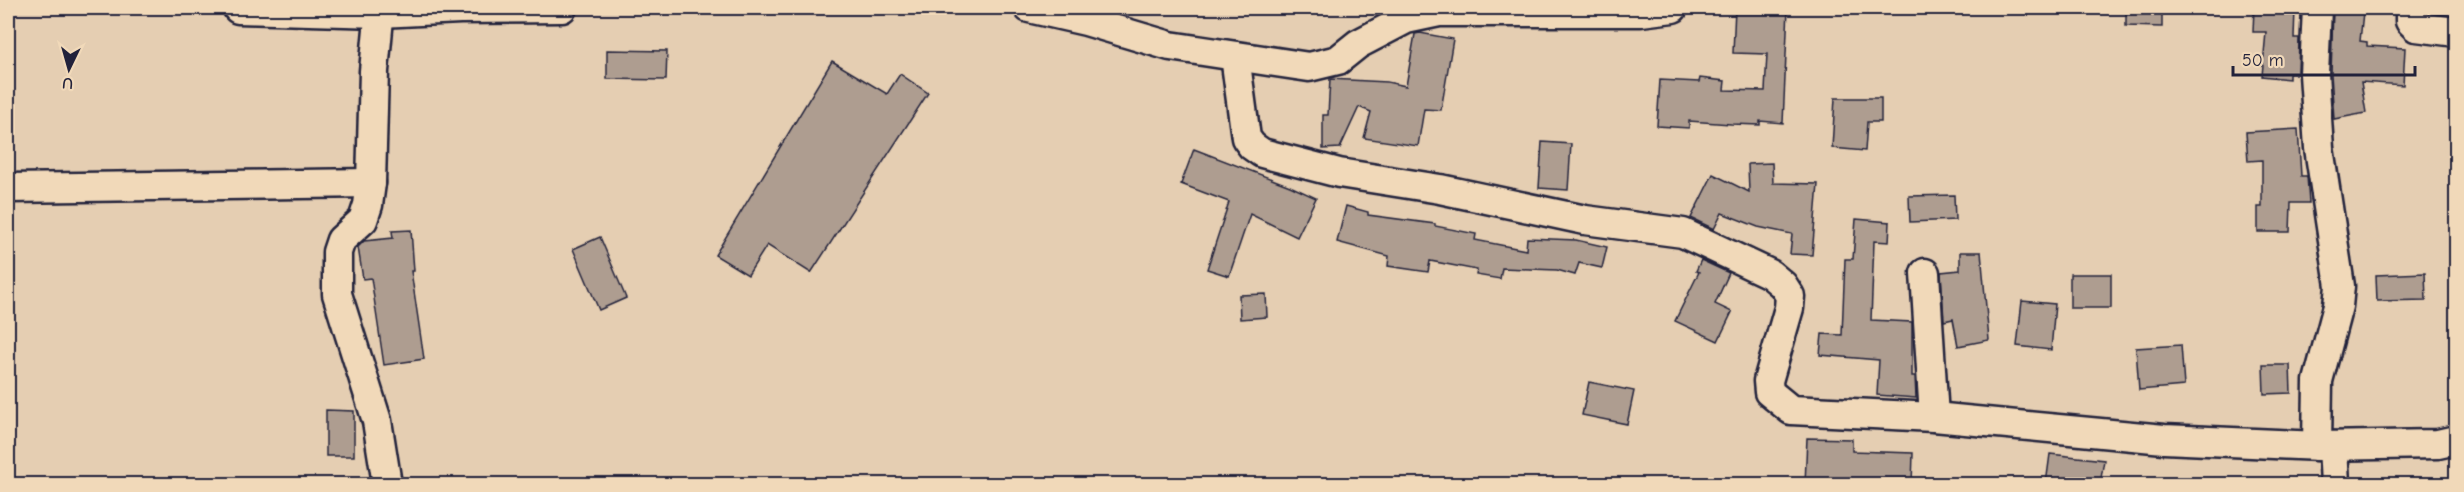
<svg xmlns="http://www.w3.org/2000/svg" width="2464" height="492" font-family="'Comic Neue',sans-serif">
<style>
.building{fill:#ae9d90;stroke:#22223b;stroke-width:1.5}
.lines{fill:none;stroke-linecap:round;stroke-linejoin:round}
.street-casing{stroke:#22223b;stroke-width:33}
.street{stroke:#f1d9b9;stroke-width:28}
</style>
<rect width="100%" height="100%" fill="#e5ceb2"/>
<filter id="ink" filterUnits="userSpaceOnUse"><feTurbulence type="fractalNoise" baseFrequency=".0167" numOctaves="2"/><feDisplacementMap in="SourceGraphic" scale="12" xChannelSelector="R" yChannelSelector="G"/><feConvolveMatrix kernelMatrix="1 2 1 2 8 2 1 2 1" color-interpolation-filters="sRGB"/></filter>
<g filter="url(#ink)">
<g class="building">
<polygon points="1735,8 1788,8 1783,123 1760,121 1760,125 1731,124 1689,121 1689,128 1657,126 1660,80 1699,82 1700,78 1725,81 1724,90 1765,91 1767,54 1733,53"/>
<polygon points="2126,8 2162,8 2162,27 2126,26"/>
<polygon points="2254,8 2295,8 2294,38 2299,38 2298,74 2289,74 2289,79 2262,76 2266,32 2253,32"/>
<polygon points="2333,9 2363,12 2360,41 2367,42 2367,46 2405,48 2403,85 2361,82 2366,113 2334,119 2331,74"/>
<polygon points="1420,33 1453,39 1441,110 1424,109 1418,146 1364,138 1371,112 1359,107 1340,148 1323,149 1323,115 1328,115 1330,79 1387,82 1406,86 1415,34"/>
<polygon points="607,50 667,51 666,80 607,79"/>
<polygon points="832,61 887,94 900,74 928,93 811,273 767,245 748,275 715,255"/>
<polygon points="1835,98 1881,98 1881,122 1867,122 1865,151 1832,148"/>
<polygon points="2298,129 2301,176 2307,176 2309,203 2291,203 2290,232 2258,232 2258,207 2262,207 2262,160 2248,161 2246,132"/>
<polygon points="1542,142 1571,144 1568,190 1539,188"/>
<polygon points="1194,149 1290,186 1316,198 1297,237 1250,214 1229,276 1207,269 1229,202 1181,184"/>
<polygon points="1772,163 1773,183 1818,184 1812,255 1790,254 1792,234 1758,227 1722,213 1714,229 1691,218 1713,174 1749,192 1748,164"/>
<polygon points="1954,195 1955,220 1910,222 1909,196"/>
<polygon points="1346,206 1368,212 1368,215 1435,224 1435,226 1476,234 1475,240 1526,250 1527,238 1576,240 1607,247 1602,268 1579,263 1575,275 1557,270 1502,268 1500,279 1476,275 1477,270 1430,261 1428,272 1388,266 1389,256 1337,242"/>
<polygon points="1856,219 1890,222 1889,242 1874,241 1871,320 1912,322 1912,376 1915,376 1916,398 1877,395 1879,360 1820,355 1822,334 1842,335 1845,259 1853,259"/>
<polygon points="411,230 414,271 411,271 424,359 384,365 371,278 363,279 358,247 364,241 393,238 392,231"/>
<polygon points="600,237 626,298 599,310 573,249"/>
<polygon points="1960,252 1981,252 1989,340 1958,346 1953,319 1944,321 1941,272 1960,270"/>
<polygon points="1701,260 1729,273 1715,304 1732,312 1718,341 1675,321 1699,272 1696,271"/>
<polygon points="2425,273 2426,300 2377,301 2376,275"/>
<rect x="2070" y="274" width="41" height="34"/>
<polygon points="1266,294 1267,317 1240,319 1239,295"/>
<polygon points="2022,301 2055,304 2051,350 2017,346"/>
<polygon points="2181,345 2184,386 2139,390 2136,348"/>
<polygon points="2263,365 2290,365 2291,393 2264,394"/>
<polygon points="1589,382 1634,391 1627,424 1582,415"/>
<polygon points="326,410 354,411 354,456 326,456"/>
<polygon points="1807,438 1852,439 1852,451 1913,453 1912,484 1805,484"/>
<polygon points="2050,454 2104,460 2100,484 2046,484"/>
</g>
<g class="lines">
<g class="street-casing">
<g id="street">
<polyline points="380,8 374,71 371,183 368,205 363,220 341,240 337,252 337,294 377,421 387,484"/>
<polyline points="1029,8 1086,21 1170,46 1309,67 1338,60 1358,44 1406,19 1439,12 1641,12 1673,8"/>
<polyline points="2410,8 2410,21 2416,27 2456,32"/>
<polyline points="238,9 380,13 460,9 562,8"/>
<polyline points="1235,56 1246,138 1252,146 1262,153 1339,173 1440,189 1585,220 1683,233 1770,274 1783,285 1790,296 1789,308 1768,381 1769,392 1791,410 1934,417 2164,439 2320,446 2438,444 2456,440"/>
<polyline points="8,188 371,183"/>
<polyline points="1925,273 1934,417"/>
<polyline points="2317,446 2318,381 2338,306 2340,286 2319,148 2314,74 2317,8"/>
<polyline points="2333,446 2335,484"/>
</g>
</g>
<use href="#street" class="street"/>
</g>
</g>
<rect width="2464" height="492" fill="none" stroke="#f1d9b9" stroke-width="30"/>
<rect x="15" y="15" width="2434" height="462" fill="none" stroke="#22223b" stroke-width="2" filter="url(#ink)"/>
<g transform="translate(69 69) rotate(185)" stroke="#f1d9b9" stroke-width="4.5" paint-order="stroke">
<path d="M0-4.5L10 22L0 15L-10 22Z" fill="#22223b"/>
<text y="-9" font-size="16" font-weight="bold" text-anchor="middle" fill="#22223b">U</text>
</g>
<path d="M2233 66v9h182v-9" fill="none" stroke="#22223b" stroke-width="3"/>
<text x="2242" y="66" font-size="18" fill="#22223b" stroke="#f1d9b9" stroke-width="4.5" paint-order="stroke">50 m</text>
</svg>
